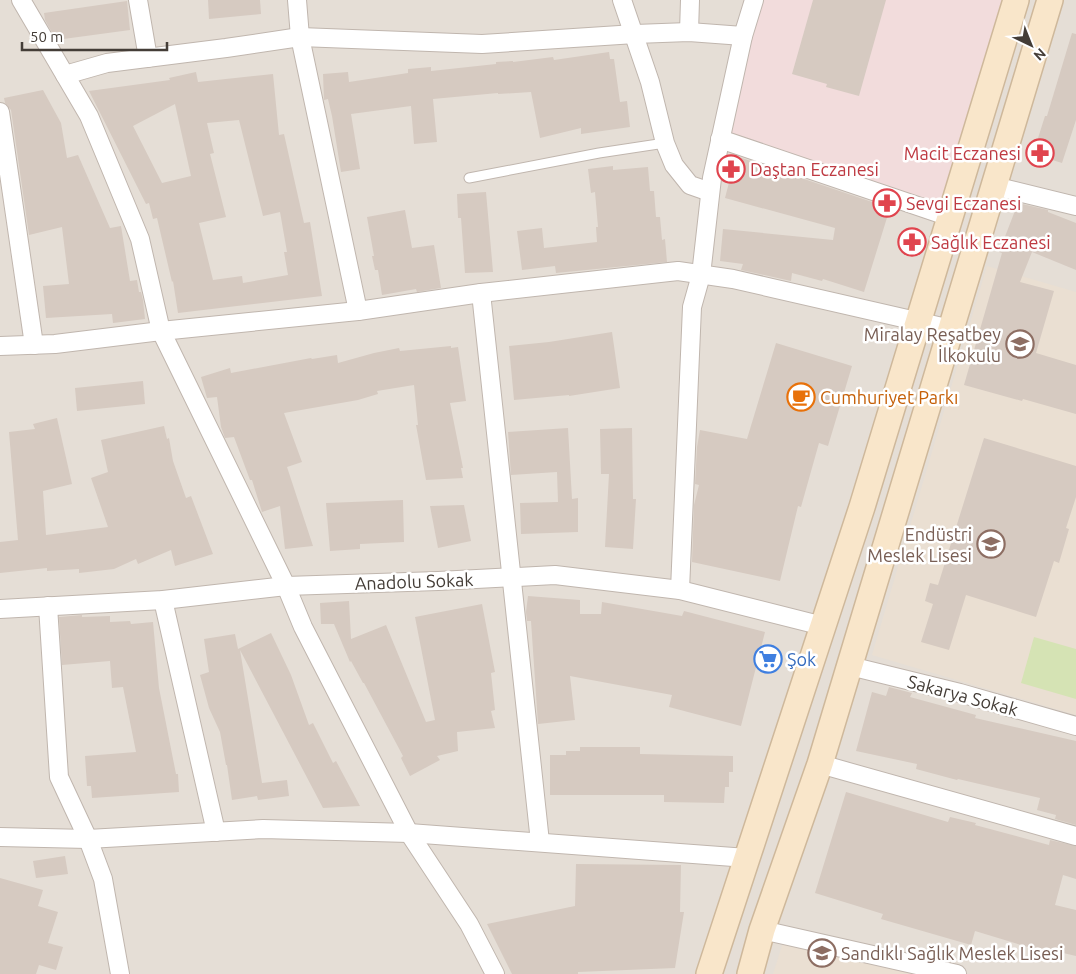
<svg xmlns="http://www.w3.org/2000/svg" width="1076" height="974" font-family="Ubuntu,sans-serif">
<style>
.residential{fill:#e5ded6}
.education{fill:#eadfd2}
.medical{fill:#f2dcdc}
.green{fill:#d5e3b4}
.building{fill:#d6cac1;fill-rule:evenodd}
.lines{fill:none;stroke-linecap:round;stroke-linejoin:round}
.lane-casing{stroke:#c0b6ae;stroke-width:11}
.street-casing{stroke:#c0b6ae;stroke-width:20}
.secondary-casing{stroke:#ceb89b;stroke-width:28}
.lane{stroke:#fff;stroke-width:9}
.street{stroke:#fff;stroke-width:18}
.secondary{stroke:#f9e6ca;stroke-width:25}
.labels{text-anchor:middle;dominant-baseline:central;stroke-width:5;stroke-linejoin:round;paint-order:stroke}
.health-label{font-size:18px;fill:#be3a42;stroke:#fff;text-anchor:start}
.education-label{font-size:18px;fill:#785e54;stroke:#fff;text-anchor:end}
.food-label{font-size:18px;fill:#c56008;stroke:#fff;text-anchor:start}
.street-label{font-size:18px;fill:#443d37;stroke:#fff}
.shop-label{font-size:18px;fill:#366cbe;stroke:#fff;text-anchor:start}
</style>
<rect width="100%" height="100%" fill="#f2ede7"/>
<rect class="residential" x="0" y="0" width="1076" height="974"/>
<g class="education">
<polygon points="987,266 1076,292 1076,715 872,655"/>
<polygon points="786,933 944,974 773,974"/>
</g>
<polygon class="medical" points="759,0 1016,0 950,217 720,139"/>
<polygon class="green" points="1034,637 1076,649 1076,699 1021,683"/>
<g class="building">
<polygon points="208,0 260,0 261,14 209,19"/>
<polygon points="813,0 886,0 859,96 826,87 827,84 792,74"/>
<polygon points="127,1 130,30 56,40 45,20 44,13"/>
<polygon points="1072,33 1076,34 1076,120 1062,163 1033,154 1045,116 1047,116"/>
<polygon points="609,52 610,59 614,59 620,102 627,101 630,127 581,134 581,128 540,138 531,92 498,94 498,93 433,99 437,142 414,144 411,106 351,114 360,169 341,172 332,116 328,99 324,100 323,74 348,72 349,82 408,73 408,69 431,67 431,71 496,64 496,62 513,61 513,62 553,57 554,60"/>
<path d="M196,72L198,82L273,74L279,135L284,134L304,223L310,222L322,296L178,313L173,281L172,282L157,218L153,219L149,203L146,204L89,91L170,80L169,78ZM175,104L191,176L162,183L133,126ZM239,120L263,216L280,212L287,252H284L288,275L243,283L242,276L213,280L199,223L226,217L210,154L214,153L207,123Z"/>
<polygon points="43,90 61,123 67,158 78,155 110,228 121,226 130,281 137,280 139,292 141,292 143,300 145,319 113,323 112,314 46,318 43,286 69,284 62,227 29,235 11,110 5,103 4,98"/>
<polygon points="733,155 890,208 864,292 823,279 822,281 792,273 791,281 741,270 743,264 720,261 723,229 833,240 835,228 725,198 732,171 729,171"/>
<polygon points="613,166 613,170 648,167 650,191 654,191 656,217 660,217 662,240 665,239 667,262 556,273 555,266 522,270 517,231 542,228 544,248 597,242 596,227 598,227 595,192 591,193 588,169"/>
<polygon points="486,192 493,272 465,273 461,218 458,218 457,194"/>
<polygon points="1018,203 1048,210 1048,212 1076,223 1076,270 1032,252 1020,282 1054,291 1036,353 1076,365 1076,414 1023,399 1022,401 964,385 1002,253 999,252"/>
<polygon points="405,210 412,248 434,245 441,288 417,292 416,289 382,295 378,270 375,270 372,256 374,256 367,217"/>
<polygon points="612,332 620,388 569,396 569,395 514,400 509,346 549,342"/>
<polygon points="776,343 852,366 828,446 819,443 801,507 798,506 780,581 692,562 694,505 699,485 695,484 697,447 700,430 747,439"/>
<polygon points="451,346 451,348 458,347 466,401 450,403 463,468 461,468 463,478 426,480 416,425 418,425 414,385 377,391 378,394 358,400 284,413 302,462 287,467 313,546 285,549 280,506 262,512 252,480 250,480 234,437 225,438 221,427 217,397 207,398 201,377 230,368 231,373 311,358 312,359 337,355 338,363 374,353 399,348 400,351"/>
<polygon points="143,381 145,404 77,411 75,388"/>
<polygon points="57,418 72,484 43,491 46,535 108,527 91,478 108,472 101,440 164,426 167,439 169,438 173,461 186,498 191,496 213,554 175,566 171,550 138,564 136,559 114,569 79,573 79,569 47,571 47,568 0,573 0,542 18,540 9,432 35,429 33,424"/>
<polygon points="568,428 572,499 578,498 578,532 521,534 520,503 558,502 557,472 511,475 508,432"/>
<polygon points="632,428 633,499 636,499 633,549 605,547 609,474 601,474 600,429"/>
<polygon points="984,438 1076,466 1076,497 1066,528 1069,529 1059,563 1054,561 1036,617 966,595 949,650 921,642 933,604 925,601 930,583 938,585"/>
<polygon points="403,500 404,542 360,544 360,549 330,551 326,503"/>
<polygon points="464,505 471,541 438,548 430,506"/>
<polygon points="528,596 580,600 580,614 601,614 602,602 682,616 684,611 765,632 741,726 669,707 672,695 570,676 575,720 538,724 531,621 527,621 526,612"/>
<polygon points="349,601 351,639 386,625 426,722 435,720 415,617 482,604 495,672 491,673 495,710 491,711 495,728 457,732 458,751 437,756 440,760 410,776 401,758 403,756 364,683 363,683 351,661 350,662 334,624 321,624 320,603"/>
<polygon points="82,615 82,617 110,616 110,622 130,621 131,624 153,622 159,688 176,774 178,774 179,792 92,798 91,786 87,786 85,756 136,752 123,687 112,688 110,661 62,665 59,617"/>
<polygon points="271,633 291,675 309,725 313,723 333,763 336,761 360,806 323,808 240,650 262,783 287,780 289,796 258,800 257,796 232,800 227,765 226,765 220,732 209,708 200,675 209,672 204,639 235,634 238,649"/>
<polygon points="889,687 912,693 910,697 976,715 975,718 1076,741 1076,825 1055,819 1056,815 1037,810 1040,798 958,779 957,780 916,769 917,764 856,751 872,692 886,696"/>
<polygon points="580,747 640,747 640,754 733,756 733,772 729,772 729,787 725,787 724,803 664,802 664,795 550,795 550,755 566,755 566,751 580,751"/>
<polygon points="846,792 948,822 950,817 976,823 975,825 1049,845 1050,840 1076,846 1076,879 1063,875 1055,905 1076,910 1076,956 1042,948 1041,951 975,931 971,945 881,919 883,914 815,893"/>
<polygon points="65,856 68,874 36,878 33,861"/>
<polygon points="576,864 681,865 680,912 684,912 675,968 578,972 578,974 512,974 487,924 575,906"/>
<polygon points="0,878 43,890 38,906 58,912 48,943 63,947 56,970 39,965 36,974 0,974"/>
</g>
<g class="lines">
<g class="lane-casing">
<polyline id="lane" points="469,178 599,153 665,143"/>
</g>
<g class="street-casing">
<g id="street">
<polyline points="21,0 89,116 140,239 161,331 286,586 303,627 409,833 469,924 495,974"/>
<polyline points="138,0 148,58"/>
<polyline points="297,0 300,37 358,311"/>
<polyline points="622,0 650,82 665,143 674,165 690,185 710,192"/>
<polyline points="689,32 690,0"/>
<polyline points="65,75 107,63 226,48 300,37 482,44 635,34 689,32 743,36"/>
<polyline points="0,112 34,345"/>
<polyline points="720,139 950,217"/>
<polyline points="994,186 1076,206"/>
<polyline points="481,293 540,842"/>
<polyline points="0,346 55,344 161,331 358,311 481,293 678,271 733,279 951,329"/>
<polyline points="680,590 692,307 701,275 712,178 743,36 754,0"/>
<polyline points="163,600 216,832"/>
<polyline points="48,606 59,777 88,839 103,879 120,974"/>
<polyline points="0,609 163,600 286,586 438,581 555,575 680,590 823,626"/>
<polyline points="850,666 960,693 1076,726"/>
<polyline points="820,764 1076,836"/>
<polyline points="0,837 88,839 263,829 409,833 747,858"/>
<polyline points="762,930 957,974"/>
</g>
</g>
<g class="secondary-casing">
<g id="secondary">
<polyline points="709,974 862,507 1016,0"/>
<polyline points="750,974 762,930 820,764 1050,0"/>
</g>
</g>
<use href="#lane" class="lane"/>
<use href="#street" class="street"/>
<use href="#secondary" class="secondary"/>
</g>
<defs>
<g id="pharmacy-ring" transform="scale(1.4375)"><circle r="9.5" fill="#fff" stroke="#e0444e" stroke-width="1.5"/><path d="M-2-6h4v4h4v4h-4v4h-4v-4h-4v-4h4Z" fill="#e0444e"/></g>
<g id="school-ring" transform="scale(1.4375)"><circle r="9.5" fill="#fff" stroke="#8d6e63" stroke-width="1.5"/><path d="M0-5L7-2L0 1L-7-2ZM-4 1L0 2.5L4 1V4Q0 6-4 4Z" fill="#8d6e63"/></g>
<g id="cafe-ring" transform="scale(1.4375)"><circle r="9.5" fill="#fff" stroke="#e8710a" stroke-width="1.5"/><path d="M-5.5-4.5H6V0H3Q3 3.5 0 3.5H-2.5Q-5.5 3.5-5.5 0ZM3-3.2v2h1.7v-2ZM-6 4.5H4V6H-6Z" fill="#e8710a"/></g>
<g id="supermarket-ring" transform="scale(1.4375)"><circle r="9.5" fill="#fff" stroke="#3f7fe0" stroke-width="1.5"/><path d="M-6-5.5h2.5l.6 2H6L4.5 2H-2.5L-4.4-4H-6ZM-1.5 3.2a1.3 1.3 0 1 0 .1 0ZM3 3.2a1.3 1.3 0 1 0 .1 0Z" fill="#3f7fe0"/></g>
</defs>
<g fill-rule="evenodd">
<use href="#pharmacy-ring" x="1040" y="153"/>
<use href="#pharmacy-ring" x="731" y="169"/>
<use href="#pharmacy-ring" x="887" y="203"/>
<use href="#pharmacy-ring" x="912" y="242"/>
<use href="#school-ring" x="1020" y="344"/>
<use href="#cafe-ring" x="801" y="397"/>
<use href="#school-ring" x="991" y="544"/>
<use href="#supermarket-ring" x="768" y="659"/>
<use href="#school-ring" x="822" y="953"/>
</g>
<g class="labels">
<g class="health-label">
<text x="1021" y="153" text-anchor="end">Macit Eczanesi</text>
<text x="750" y="169">Daştan Eczanesi</text>
<text x="906" y="203">Sevgi Eczanesi</text>
<text x="931" y="242">Sağlık Eczanesi</text>
</g>
<g class="education-label">
<text x="1001" y="334">Miralay Reşatbey<tspan x="1001" dy="21">İlkokulu</tspan></text>
<text x="972" y="534">Endüstri<tspan x="972" dy="21">Meslek Lisesi</tspan></text>
<text x="841" y="953" text-anchor="start">Sandıklı Sağlık Meslek Lisesi</text>
</g>
<g class="food-label">
<text x="820" y="397">Cumhuriyet Parkı</text>
</g>
<g class="street-label">
<text transform="translate(414 581) rotate(-2)">Anadolu Sokak</text>
<text transform="translate(963 695) rotate(15)">Sakarya Sokak</text>
</g>
<g class="shop-label">
<text x="787" y="659">Şok</text>
</g>
</g>
<g transform="translate(1031 45) rotate(137)" stroke="#ffffff" stroke-width="4" paint-order="stroke">
<path d="M0-4L9 19L0 12L-9 19Z" fill="#443d37"/>
<text y="-8" font-size="14" font-weight="bold" text-anchor="middle" fill="#443d37">N</text>
</g>
<path d="M22 42v8h145v-8" fill="none" stroke="#443d37" stroke-width="2.5"/>
<text x="30" y="42" font-size="15" fill="#443d37" stroke="#ffffff" stroke-width="4" paint-order="stroke">50 m</text>
</svg>
